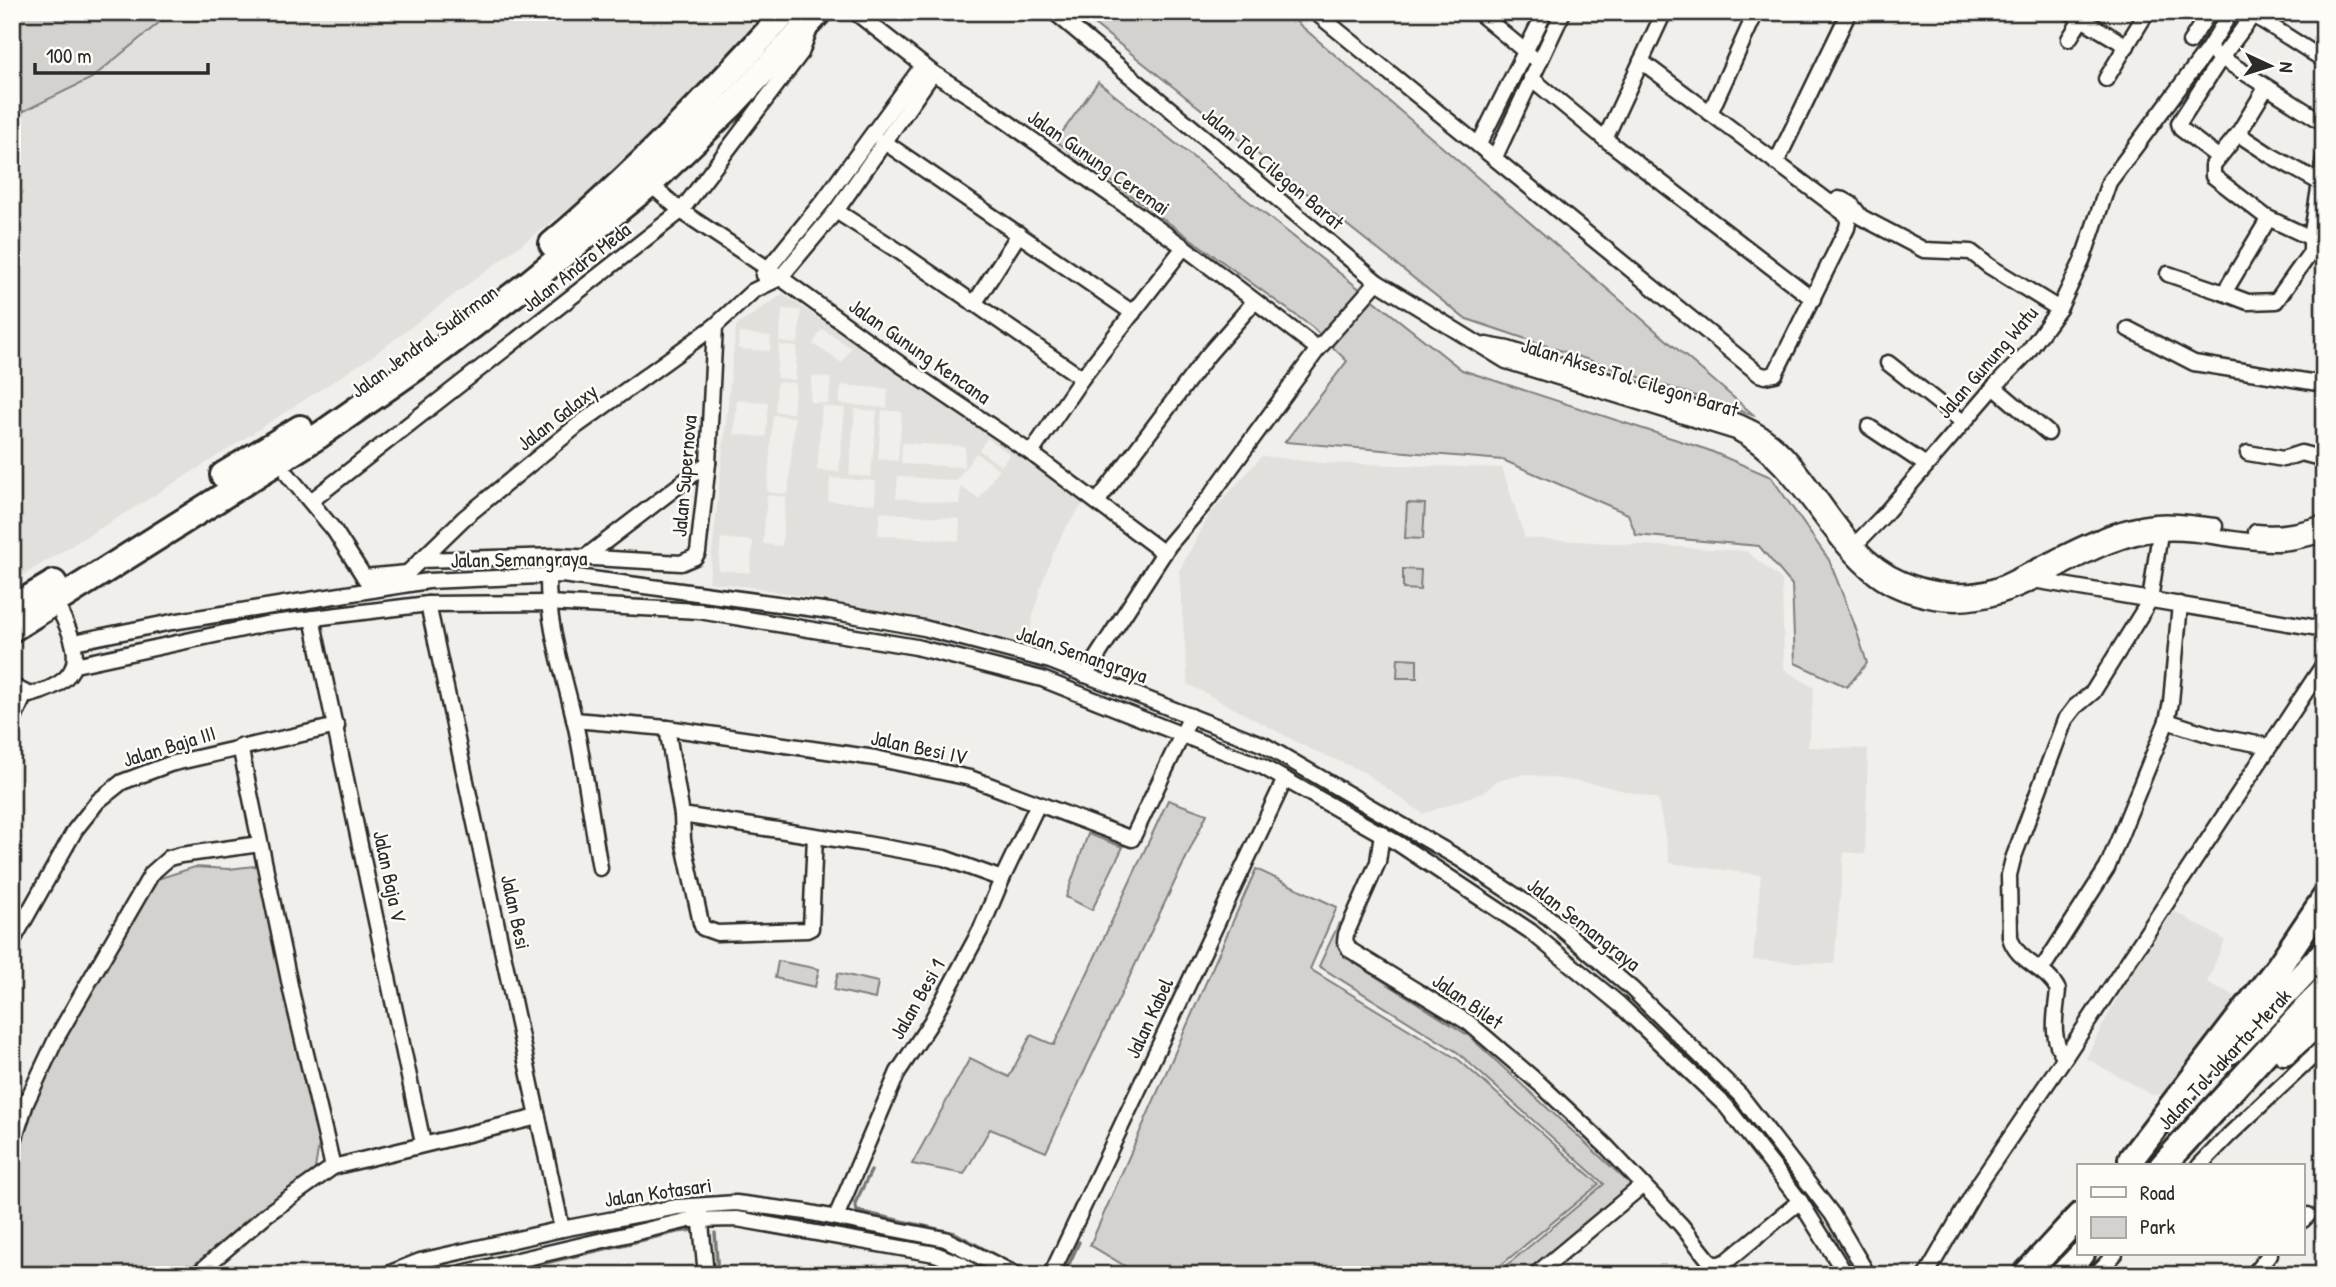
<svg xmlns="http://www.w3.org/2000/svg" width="2336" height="1287" font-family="'Patrick Hand',sans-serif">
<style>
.built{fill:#e1e0dc;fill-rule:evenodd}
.green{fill:#d3d2cf;stroke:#7f7e7d;stroke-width:2}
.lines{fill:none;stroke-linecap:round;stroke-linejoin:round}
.stream{stroke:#777775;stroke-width:3.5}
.street-casing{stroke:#2b2b2b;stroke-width:19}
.highway-casing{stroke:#2b2b2b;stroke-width:30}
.street{stroke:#fdfcf7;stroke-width:14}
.highway{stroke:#fdfcf7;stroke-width:24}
.labels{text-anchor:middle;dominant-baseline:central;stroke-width:5;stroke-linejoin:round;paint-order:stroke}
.street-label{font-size:21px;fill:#2b2b2b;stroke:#fdfcf7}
</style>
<rect width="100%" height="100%" fill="#f0efeb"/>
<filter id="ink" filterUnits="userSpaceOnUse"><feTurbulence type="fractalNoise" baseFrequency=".0143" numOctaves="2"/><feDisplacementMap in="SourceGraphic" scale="14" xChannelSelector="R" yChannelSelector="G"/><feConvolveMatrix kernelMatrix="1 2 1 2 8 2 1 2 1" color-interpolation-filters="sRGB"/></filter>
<g filter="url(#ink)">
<g class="built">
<polygon points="12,12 764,12 701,86 601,185 371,357 194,471 12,582"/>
<path d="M783,294L1085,501L1064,530L1052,556L1039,592L1026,645L954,624L758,588L709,582L736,326ZM782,309L801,310L798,344L779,342ZM822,329L851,348L842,363L813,344ZM739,333L771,336L770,351L738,349ZM779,345L797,347L795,380L776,378ZM812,376L831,378L828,404L810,402ZM777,382L796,383L793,413L775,412ZM841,385L888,389L887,408L839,404ZM737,400L768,402L766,437L734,434ZM822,406L845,408L839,472L817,470ZM855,409L877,411L871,477L849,475ZM882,410L902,412L898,461L878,459ZM773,415L795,417L788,494L767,492ZM987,438L1010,454L1001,466L979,450ZM902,443L965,446L964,467L901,464ZM976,453L999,469L979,499L961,487L959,504L896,498L898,476L956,481ZM830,478L876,481L875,504L828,501ZM767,495L786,497L782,546L763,544ZM880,512L960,519L959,541L878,535ZM721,538L753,541L750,573L718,570Z"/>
<polygon points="1262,456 1322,463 1502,468 1525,538 1746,551 1782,580 1784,669 1814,688 1808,747 1868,749 1865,854 1844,852 1834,964 1753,960 1761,875 1670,863 1658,799 1596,784 1525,774 1497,781 1484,792 1423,814 1364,772 1308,748 1188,684 1179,571 1210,514"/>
<polygon points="2174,911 2225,940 2207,982 2237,997 2215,1036 2165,1094 2152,1095 2086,1058 2129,974"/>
</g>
<g class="green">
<polygon points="12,12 172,12 92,78 12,117"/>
<polygon points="1079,12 1285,12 1755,416 1464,318"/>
<polygon points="1098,82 1462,370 1708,450 1771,477 1829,560 1854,623 1867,663 1847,687 1795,663 1792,585 1759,546 1636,535 1628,514 1503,460 1285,442 1347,361 1312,327 1056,141"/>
<polygon points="1407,503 1425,504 1423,539 1405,538"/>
<polygon points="1403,569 1421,570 1420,590 1403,589"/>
<polygon points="1398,658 1417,659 1417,678 1397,678"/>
<polygon points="1168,800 1207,814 1046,1152 990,1129 964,1174 912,1164 970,1058 1009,1077 1031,1035 1054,1045"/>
<polygon points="1088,834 1123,847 1092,910 1066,897"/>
<polygon points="262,865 319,1144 314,1175 199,1275 12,1275 12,1155 16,1144 73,1015 154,880 195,867 229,869"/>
<polygon points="1256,869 1337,907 1310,969 1459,1060 1599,1184 1489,1275 1140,1275 1090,1245"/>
<path d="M1339,923L1345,926C1338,942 1341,950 1353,962L1469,1036L1630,1184V1191L1528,1275H1495L1604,1184L1457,1052L1319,966Z"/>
<polygon points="778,961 819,969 815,987 775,978"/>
<polygon points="838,973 878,982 875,999 834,990"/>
</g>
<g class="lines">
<g class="stream">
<polyline points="871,1171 855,1203 857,1211 955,1233 1031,1275"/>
<polyline points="715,1233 718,1275"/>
<polyline points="494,1275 677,1232 693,1230 696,1234"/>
<polyline points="1064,1275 1079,1242"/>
</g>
<g class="street-casing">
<g id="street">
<polyline points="855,12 933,73 979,102 1184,247 1318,349"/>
<path d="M1054,12L1377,282L1506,361L1736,432C1797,464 1822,535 1875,577C1892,590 1913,597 1934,601C2019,616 2079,539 2160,533C2199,530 2238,543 2277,543C2292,543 2309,538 2324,534"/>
<polyline points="1315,12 1759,374 1765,376 1775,374 1847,228 1849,217 1641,61"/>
<polyline points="1478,12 1532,57"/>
<polyline points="2070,12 2127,46"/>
<polyline points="2249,12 2324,60"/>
<polyline points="2069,39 2081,20"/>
<polyline points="2190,42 2209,12"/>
<polyline points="2215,54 2324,123"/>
<polyline points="1531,78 1605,139 1813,299"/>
<polyline points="2106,79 2147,12"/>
<polyline points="2266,88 2238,134 2213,165 2213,176 2266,217 2266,223 2224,293 2248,302 2276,301 2311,252 2311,238"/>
<polyline points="1710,113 1756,12"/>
<polyline points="2238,134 2270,155 2319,182"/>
<polyline points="1605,139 1664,12"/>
<polyline points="883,141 1133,313"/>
<polyline points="1479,144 1545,12"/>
<polyline points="1495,157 1563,12"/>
<polyline points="2218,157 2181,129 2179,123 2221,58 2253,15"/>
<polyline points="1776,163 1849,12"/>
<polyline points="650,184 681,211 767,268 904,367 1031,453 1164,553"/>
<polyline points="1832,203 1839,199 1844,200 1851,204 1861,217 1924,250 1971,252 1989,266 2059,309"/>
<polyline points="836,211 900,252 1082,378"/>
<polyline points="2266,217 2311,238 2324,158"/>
<polyline points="2168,274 2224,293"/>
<polyline points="763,275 824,200 923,65"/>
<polyline points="974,304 1019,234"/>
<polyline points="2128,329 2194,363 2324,384"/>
<path d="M1486,345L1508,349L1741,423C1757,430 1772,439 1784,452C1823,493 1848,556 1902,579C1929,591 1967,596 1995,586C2005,583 2015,577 2024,573C2063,554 2103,530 2147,523C2169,519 2193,524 2215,526"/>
<polyline points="1888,363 1963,422"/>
<polyline points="1994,387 2048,433"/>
<polyline points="1869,427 1926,465"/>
<polyline points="1031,453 1082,378 1184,247"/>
<polyline points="2248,453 2283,459 2301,453 2324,459"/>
<polyline points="288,475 334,530 372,589"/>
<polyline points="311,501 681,211 801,53 809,31"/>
<polyline points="1097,502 1207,356 1254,302"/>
<path d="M2256,532C2280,535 2301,530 2324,523"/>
<polyline points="1849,551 1883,516 1994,387 2027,353 2059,309 2082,261 2109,182 2208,49 2231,12"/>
<polyline points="584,558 708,463"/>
<polyline points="420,560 559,556 681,563 695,557 698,552 708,463 715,326"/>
<path d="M548,575C547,625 563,671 574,718C585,767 591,818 600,868"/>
<polyline points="364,577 407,573"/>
<polyline points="2039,581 2324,629"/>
<polyline points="394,586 464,518 578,425 715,326 753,291 780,278 836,211 933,73"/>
<polyline points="428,604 562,1229"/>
<polyline points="312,618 423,1143"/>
<polyline points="74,642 172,622 428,581 562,575 830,611 924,628 1050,661 1264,745 1460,859 1548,917 1632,989 1740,1095 1832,1214 1868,1275"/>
<polyline points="75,665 265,624 428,604 548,603 699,611 916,647 1042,679 1263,767 1399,844 1530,931 1619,1004 1726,1106 1800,1201 1846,1275"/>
<polyline points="1085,675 1169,545 1209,498 1318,349 1377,282"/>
<path d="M12,686L30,695C96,678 76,643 53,597"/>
<polyline points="574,720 667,728 875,758 970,778 1132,839 1191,716"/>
<polyline points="2167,721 2214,736 2268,746"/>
<polyline points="12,723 25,694"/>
<polyline points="667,728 682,815 861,843 944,858 1002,879"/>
<polyline points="240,746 292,995 333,1167"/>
<polyline points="682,815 683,840 701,923 703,928 717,933 807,930 811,928 815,836"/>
<polyline points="1382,833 1378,862 1346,934 1345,941 1350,950 1469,1023 1541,1085 1607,1147 1681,1225 1712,1264 1720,1264 1727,1261 1800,1201"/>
<polyline points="12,942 75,830 98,801 122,782 170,764 337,726"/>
<polyline points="2042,969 2107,868 2167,721 2171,702 2180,604"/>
<path d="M2065,1057C2049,1039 2056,1013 2058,990C2047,967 2016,962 2010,937L2009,875L2013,859L2065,720L2075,707L2093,692L2150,600L2160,533"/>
<polyline points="12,1147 26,1103 57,1037 152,873 169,858 181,855 260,844"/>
<polyline points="2199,1166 2228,1136 2324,1046"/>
<polyline points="700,1213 706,1275"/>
<polyline points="836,1217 898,1072 931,1022 981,929 1002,879 1038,804"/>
<polyline points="2303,1220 2308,1215"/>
<polyline points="196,1275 267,1214 333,1167 538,1117"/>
<polyline points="385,1275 420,1261 562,1229 677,1207 736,1203 806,1212 945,1239 1017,1275"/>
<polyline points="454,1275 689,1220 737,1219 935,1254 961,1264 977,1275"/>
<polyline points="1051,1275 1285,779"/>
<polyline points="1535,1275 1643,1185"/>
<polyline points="1926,1275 1980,1182 2065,1057 2324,664"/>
<polyline points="2095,1275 2115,1254"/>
<polyline points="2253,1275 2270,1254"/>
</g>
</g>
<g class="highway-casing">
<g id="highway">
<path d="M552,244C636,173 712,93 786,12"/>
<polyline points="223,475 300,428"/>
<polyline points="12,608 54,583"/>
<polyline points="12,629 320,435 433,356 530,282 650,184 732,105 819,12"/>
<polyline points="2231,1051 2324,952"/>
<polyline points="2285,1052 2324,1018"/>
<polyline points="2131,1159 2279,966 2324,899"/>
<polyline points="2162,1166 2324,989"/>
<polyline points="2025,1275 2079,1216"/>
<polyline points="2062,1275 2082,1254"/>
</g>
</g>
<use href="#street" class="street"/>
<use href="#highway" class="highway"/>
</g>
</g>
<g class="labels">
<g class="street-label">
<text transform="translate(1099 162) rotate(35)">Jalan Gunung Ceremai</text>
<text transform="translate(1273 168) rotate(40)">Jalan Tol Cilegon Barat</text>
<text transform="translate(576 267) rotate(-38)">Jalan Andro Meda</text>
<text transform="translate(424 341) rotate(-36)">Jalan Jendral Sudirman</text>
<text transform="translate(920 351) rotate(35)">Jalan Gunung Kencana</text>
<text transform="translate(1987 362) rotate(-49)">Jalan Gunung Watu</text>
<text transform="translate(1630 377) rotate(17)">Jalan Akses Tol Cilegon Barat</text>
<text transform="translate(557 417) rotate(-38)">Jalan Galaxy</text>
<text transform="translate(684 476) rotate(-85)">Jalan Supernova</text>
<text transform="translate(519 559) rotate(-1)">Jalan Semangraya</text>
<text transform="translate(1082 654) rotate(19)">Jalan Semangraya</text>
<text transform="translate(169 746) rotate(-17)">Jalan Baja III</text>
<text transform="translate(919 747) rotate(12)">Jalan Besi IV</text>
<text transform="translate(390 876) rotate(78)">Jalan Baja V</text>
<text transform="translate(516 912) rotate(78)">Jalan Besi</text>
<text transform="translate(1584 924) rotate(38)">Jalan Semangraya</text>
<text transform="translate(917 999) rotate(-60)">Jalan Besi 1</text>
<text transform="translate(1468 1001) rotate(35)">Jalan Bilet</text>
<text transform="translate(1149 1018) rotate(-65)">Jalan Kabel</text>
<text transform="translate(2224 1059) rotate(-47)">Jalan Tol Jakarta–Merak</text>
<text transform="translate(658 1192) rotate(-8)">Jalan Kotasari</text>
</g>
</g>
<rect width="2336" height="1287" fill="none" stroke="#fdfcf7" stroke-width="42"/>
<rect x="21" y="21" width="2294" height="1245" fill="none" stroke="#2b2b2b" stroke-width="2.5" filter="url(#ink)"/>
<rect x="2077" y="1164" width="228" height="91" fill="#fdfcf7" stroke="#a9a8a5" stroke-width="2"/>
<rect x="2091" y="1187" width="35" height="10" fill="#fdfcf7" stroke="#a9a8a5" stroke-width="2"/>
<text x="2140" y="1200" font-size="21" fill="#2b2b2b">Road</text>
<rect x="2091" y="1217" width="35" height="21" fill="#d3d2cf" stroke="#a9a8a5" stroke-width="2"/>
<text x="2140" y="1234" font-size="21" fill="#2b2b2b">Park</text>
<g transform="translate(2270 66) rotate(94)" stroke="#fdfcf7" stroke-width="5" paint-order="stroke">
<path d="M0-5L12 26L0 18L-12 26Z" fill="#2b2b2b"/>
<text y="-10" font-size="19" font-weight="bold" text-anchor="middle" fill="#2b2b2b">N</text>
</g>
<path d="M35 63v10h173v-10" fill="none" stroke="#2b2b2b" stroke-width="3.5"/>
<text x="46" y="63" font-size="21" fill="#2b2b2b" stroke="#fdfcf7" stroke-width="5" paint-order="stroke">100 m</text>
</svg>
